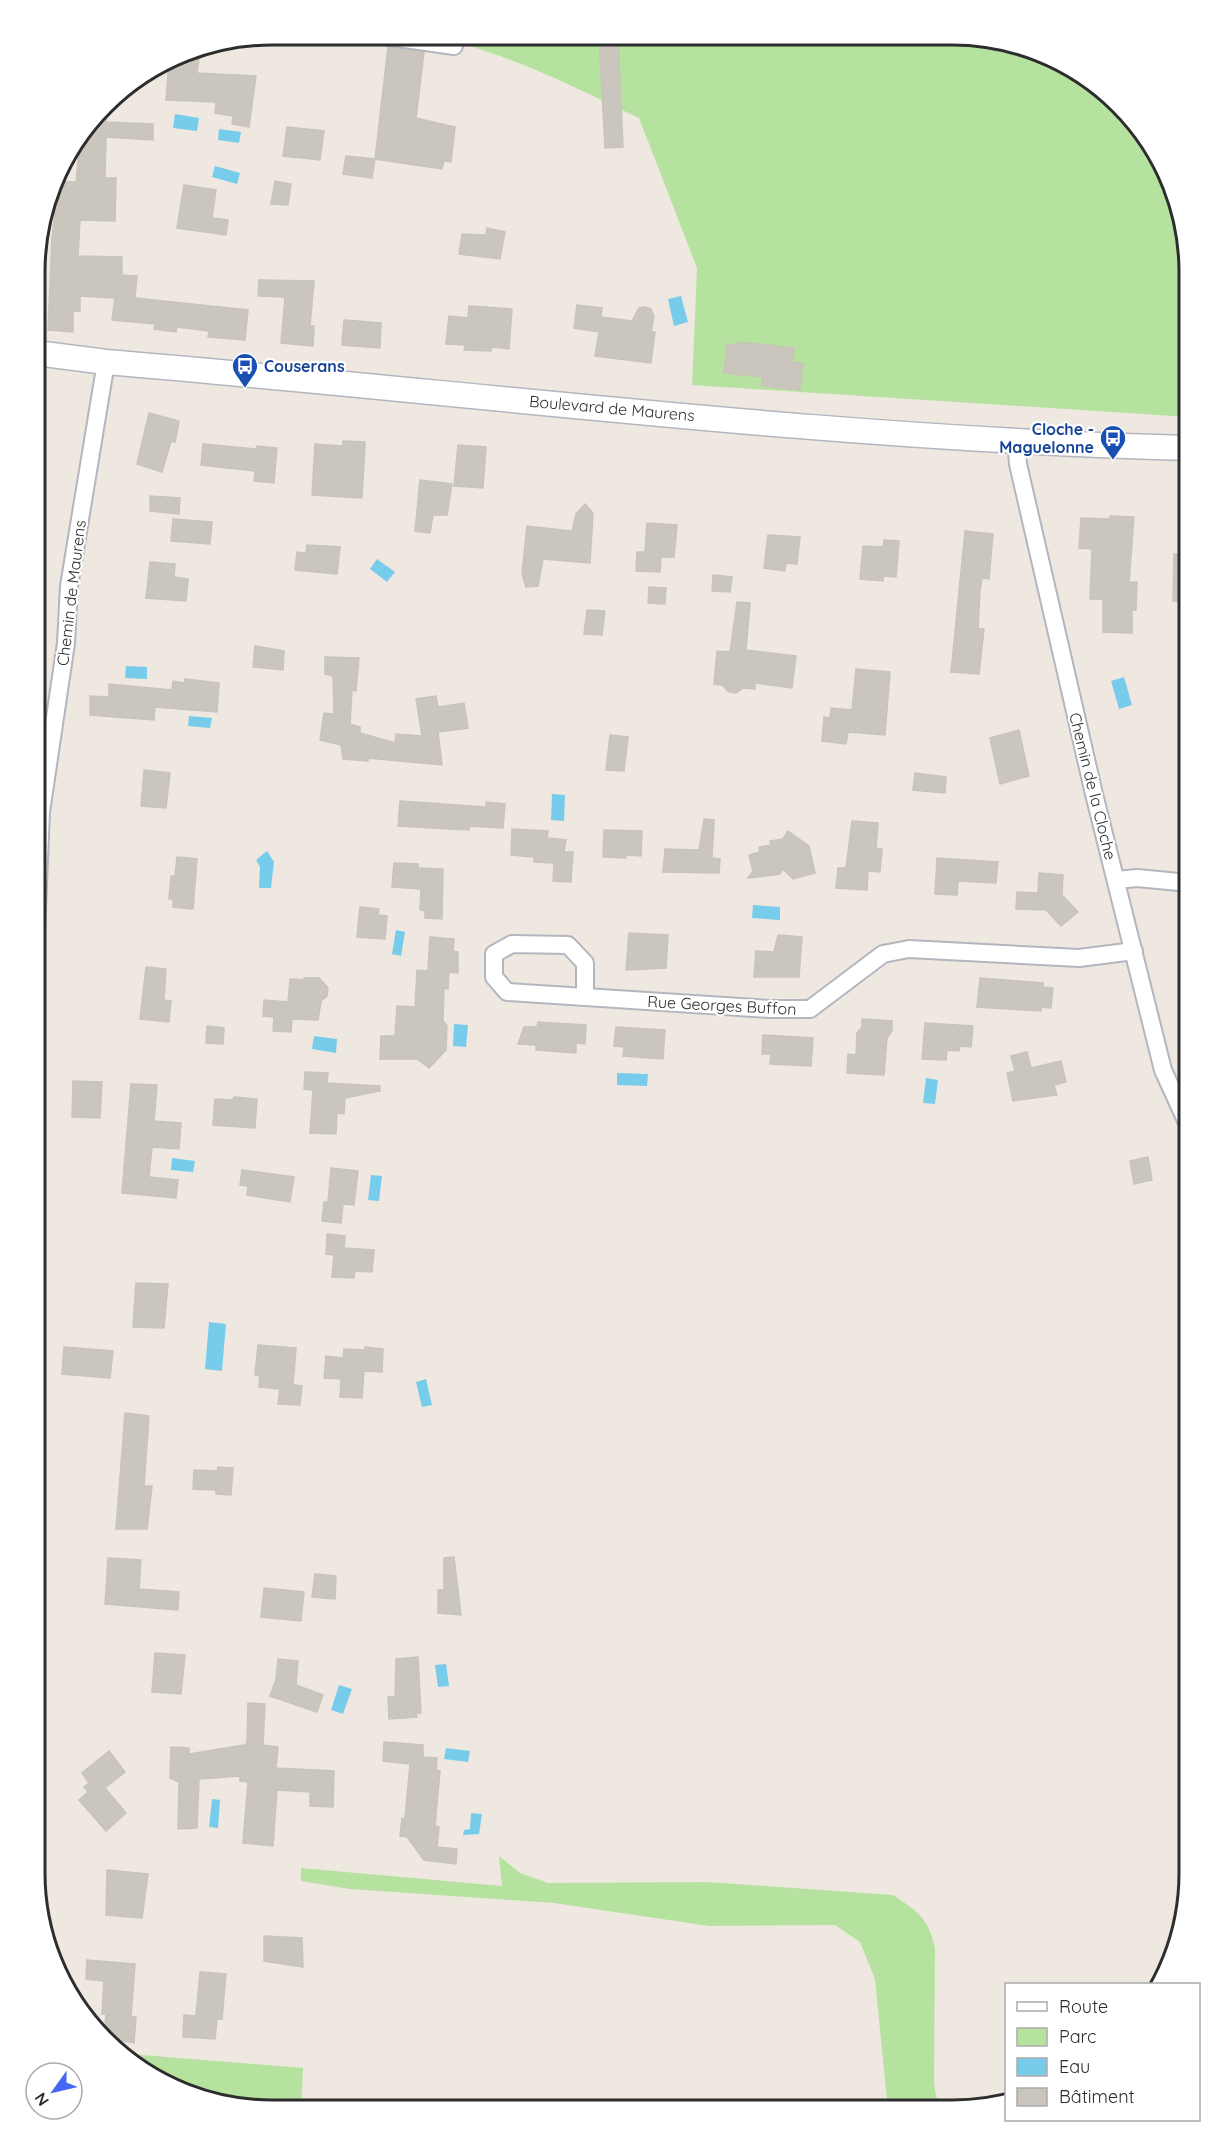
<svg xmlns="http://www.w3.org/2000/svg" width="1224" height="2145" font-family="Quicksand,sans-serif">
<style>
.green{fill:#b5e29f}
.water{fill:#78cceb}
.building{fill:#cac6be;stroke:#c9c4b9;stroke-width:1.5}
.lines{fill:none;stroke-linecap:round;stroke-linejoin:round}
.street-casing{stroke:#b3b6bf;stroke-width:20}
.secondary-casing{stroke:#b3b6bf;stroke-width:27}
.street{stroke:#fff;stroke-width:16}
.secondary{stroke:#fff;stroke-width:24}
.labels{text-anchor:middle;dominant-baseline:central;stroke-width:4.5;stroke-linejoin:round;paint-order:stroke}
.transit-label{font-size:16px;font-weight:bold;fill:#164399;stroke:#fff;text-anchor:start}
.street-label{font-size:16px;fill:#2d2d2d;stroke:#fff}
.rim{fill:none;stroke:#2d2d2d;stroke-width:3}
</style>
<rect width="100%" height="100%" fill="#eee8e0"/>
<g class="green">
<path d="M424,35L998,39L1057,59L1108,93L1149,140L1177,195L1189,272V417L692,385L697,268L639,118C566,83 505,51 424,35Z"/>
<path d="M499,1856L520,1873L548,1883L707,1882L893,1895C918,1912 928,1917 935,1948L934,2084L939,2110H888L875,1979L860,1942L835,1925L709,1926L554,1903L350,1889L301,1881V1868L502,1886Z"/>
<polygon points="118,2053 303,2068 301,2109 240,2108 167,2086"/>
</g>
<g class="water">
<polygon points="175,114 199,118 197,131 173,128"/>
<polygon points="219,129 241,132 239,143 218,140"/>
<polygon points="215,166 240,173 237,184 212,177"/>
<polygon points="681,296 688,322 674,326 668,299"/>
<polygon points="377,559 395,572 387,582 370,569"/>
<polygon points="126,666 147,667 147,679 125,678"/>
<polygon points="1124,677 1132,705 1119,709 1111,681"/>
<polygon points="189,716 212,718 210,728 188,726"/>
<polygon points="552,794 565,795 564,821 551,820"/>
<polygon points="267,851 274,862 271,888 259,888 260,867 256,860"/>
<polygon points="753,905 780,907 780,920 752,918"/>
<polygon points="396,930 405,932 401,956 392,954"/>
<polygon points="454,1024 468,1025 466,1047 453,1046"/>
<polygon points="314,1036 337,1039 336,1053 312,1049"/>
<polygon points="617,1073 648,1074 647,1086 617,1085"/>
<polygon points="926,1078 938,1080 935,1104 923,1103"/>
<polygon points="172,1158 195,1161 193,1172 171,1170"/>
<polygon points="371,1175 382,1176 379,1201 368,1200"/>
<polygon points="209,1322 226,1324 222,1371 205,1369"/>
<polygon points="426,1379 432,1405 422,1407 416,1382"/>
<polygon points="446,1664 449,1686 438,1687 435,1665"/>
<polygon points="339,1685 352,1689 343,1714 331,1710"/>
<polygon points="446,1748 470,1751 468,1762 444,1759"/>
<polygon points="212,1799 220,1800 218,1828 209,1827"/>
<polygon points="471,1813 482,1814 479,1834 463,1835 464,1830 470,1829"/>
</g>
<g class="building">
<polygon points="599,37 618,37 623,147 605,148"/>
<polygon points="388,47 424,52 416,118 455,127 451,162 444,161 442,169 375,159"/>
<polygon points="172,58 199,59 197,73 256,76 249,127 232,124 233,116 215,113 216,102 166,100 169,60"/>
<polygon points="107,104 106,122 153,124 153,140 106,137 105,178 116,178 115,221 80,220 78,256 122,257 122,275 137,276 135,298 248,310 245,340 208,337 209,331 177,327 176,332 154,329 155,324 112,320 115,298 80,296 80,311 73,311 73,332 48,330 52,238 57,194 61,194 62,182 76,182 79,151 71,151"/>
<polygon points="287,127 324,131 320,160 283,156"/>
<polygon points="346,156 375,159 372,178 343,174"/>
<polygon points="275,181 291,184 288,205 271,204"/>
<polygon points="184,185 216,190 212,218 228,220 226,235 177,228"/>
<polygon points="487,228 505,232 500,259 459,254 462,234 486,235"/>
<polygon points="259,280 314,281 310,326 314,326 313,346 281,343 285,297 258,296"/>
<polygon points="577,305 602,308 601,317 632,321 639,308 645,307 651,309 654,316 651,332 655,332 651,363 595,356 599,332 574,328"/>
<polygon points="469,306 512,309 509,349 491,347 491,351 464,350 465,345 446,344 449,316 468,318"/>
<polygon points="344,320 381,323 380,348 342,345"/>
<polygon points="738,342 794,348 793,362 803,363 800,390 762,386 763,377 724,373 727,344 738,345"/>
<polygon points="149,413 179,421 175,442 171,441 162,472 137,464"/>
<polygon points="343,441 365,442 362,498 312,495 315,444 343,446"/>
<polygon points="203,444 257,449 257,446 277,448 274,483 254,481 255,471 201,465"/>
<polygon points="458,445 486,447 483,488 454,486"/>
<polygon points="420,480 452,484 447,515 433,515 430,533 415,531"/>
<polygon points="150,496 180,498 179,514 150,511"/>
<polygon points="585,504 593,513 590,563 543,559 538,586 526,587 522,574 527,526 572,531 576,514"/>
<polygon points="1110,516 1134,517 1129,582 1137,582 1136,610 1132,610 1132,633 1103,632 1103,599 1090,599 1092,549 1079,548 1081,518 1110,519"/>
<polygon points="173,519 212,522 210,544 171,541"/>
<polygon points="647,523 677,525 674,557 661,557 660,572 636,571 637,552 645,552"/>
<polygon points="965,531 993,534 989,579 982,578 980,591 978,629 984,629 979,674 951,672"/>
<polygon points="768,535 800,537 797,564 786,563 785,571 764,568"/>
<polygon points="884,540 899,541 896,577 883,576 883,581 860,579 863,546 883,547"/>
<polygon points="307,545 340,547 337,574 295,570 297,552 306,553"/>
<polygon points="1174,554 1189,554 1189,602 1173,601"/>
<polygon points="150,562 175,564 174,577 188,579 186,601 146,598"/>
<polygon points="713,575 732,577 730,592 712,591"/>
<polygon points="649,587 666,588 665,604 648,603"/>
<polygon points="737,602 750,603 746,650 796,656 792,688 755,683 755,689 743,688 736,693 729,692 722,685 714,684 717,651 730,652"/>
<polygon points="587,610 605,611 602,635 584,634"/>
<polygon points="255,646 284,651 283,670 253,667"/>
<polygon points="325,657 359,658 356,691 352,690 350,724 360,727 360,733 395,743 396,734 422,736 416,699 436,696 438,707 464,703 468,728 438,732 442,765 368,758 368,761 343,759 341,745 320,740 324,713 334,714 333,676 325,674"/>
<polygon points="856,669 890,672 885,735 848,732 846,744 822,741 824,717 830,718 831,708 852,710"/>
<polygon points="185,679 219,683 217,712 155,707 154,720 90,715 90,696 109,697 109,684 172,690 173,681 185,683"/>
<polygon points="1019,730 1029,776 1000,784 990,738"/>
<polygon points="610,735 628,737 624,771 606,770"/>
<polygon points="144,770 170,773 166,808 141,806"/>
<polygon points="915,773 946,777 945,793 913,790"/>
<polygon points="400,801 486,807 486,802 505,804 503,828 469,826 469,830 398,826"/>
<polygon points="704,819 714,820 712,858 720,859 719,873 663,872 665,849 699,850"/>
<polygon points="852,821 878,823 876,849 882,849 880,872 868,871 867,890 836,888 838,868 846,868"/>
<polygon points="512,829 548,831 547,838 566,840 564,852 573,852 571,882 553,881 554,863 534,862 534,857 511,855"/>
<polygon points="604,830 642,831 641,856 626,855 626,858 603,857"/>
<polygon points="788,831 809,846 815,873 793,879 783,869 780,874 748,878 753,871 749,855 760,852 759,847 771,845 770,841 783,839"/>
<polygon points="177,857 197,859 193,909 173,907 173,899 169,899 171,876 175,876"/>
<polygon points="937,858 998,862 996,883 958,881 957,895 935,894"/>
<polygon points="394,863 418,864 418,868 443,869 442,919 425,918 425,911 420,910 421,889 392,887"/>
<polygon points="1039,873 1063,875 1062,895 1078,912 1061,926 1046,910 1016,909 1017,892 1038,893"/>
<polygon points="360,907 379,909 378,915 387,916 385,939 357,937"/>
<polygon points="629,933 668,935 666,968 626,970"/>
<polygon points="778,935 802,937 799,977 754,977 756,951 774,952"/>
<polygon points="430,937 454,939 453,951 458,952 458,973 449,972 448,989 444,988 443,1021 447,1026 446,1050 429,1068 417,1059 380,1059 381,1036 395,1036 397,1006 415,1007 417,970 428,971"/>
<polygon points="146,967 166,969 164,1000 171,1001 169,1022 140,1019"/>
<polygon points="304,978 319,978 328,988 327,996 321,1001 318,1020 292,1019 291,1032 273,1031 274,1017 263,1016 264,1000 288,1002 290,979 304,980"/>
<polygon points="980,978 1043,983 1043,987 1053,988 1051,1008 1041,1007 1041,1011 977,1007"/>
<polygon points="862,1019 892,1021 892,1031 887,1038 884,1075 847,1073 848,1054 856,1055 857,1033 862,1027"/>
<polygon points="538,1022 586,1025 585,1044 576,1043 576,1053 536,1050 536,1045 518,1044 524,1027 537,1027"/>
<polygon points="925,1023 973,1026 971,1047 960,1046 959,1051 947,1050 946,1060 922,1059"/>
<polygon points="207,1026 224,1028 223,1044 206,1043"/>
<polygon points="616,1027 665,1030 663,1059 623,1056 624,1047 614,1046"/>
<polygon points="763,1035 813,1038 811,1066 770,1064 771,1054 762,1054"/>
<polygon points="1027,1052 1031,1068 1061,1061 1066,1082 1054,1085 1057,1095 1013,1101 1007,1073 1015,1071 1011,1056"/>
<polygon points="305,1072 328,1073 327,1083 380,1086 380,1091 345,1098 344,1114 337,1113 336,1134 310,1133 313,1090 304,1089"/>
<polygon points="73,1081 102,1082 100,1118 72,1117"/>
<polygon points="131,1084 157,1085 154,1121 181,1123 179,1149 152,1147 149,1177 178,1180 176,1198 122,1193"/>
<polygon points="234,1097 257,1099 255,1128 213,1125 215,1099 233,1100"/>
<polygon points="1148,1157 1152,1180 1134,1184 1130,1161"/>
<polygon points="331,1168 358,1171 354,1205 343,1204 341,1223 322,1221 324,1202 328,1202"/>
<polygon points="242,1170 294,1177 290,1202 247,1195 248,1186 240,1185"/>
<polygon points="327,1234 345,1236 344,1248 374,1250 372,1272 355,1271 354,1278 332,1277 334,1255 326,1254"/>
<polygon points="136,1283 168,1284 164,1328 133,1327"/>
<polygon points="258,1345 296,1348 293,1385 302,1386 300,1405 278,1404 280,1389 259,1387 260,1376 255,1375"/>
<polygon points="64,1347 113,1351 110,1378 62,1374"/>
<polygon points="365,1347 383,1349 382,1372 364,1371 362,1398 340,1397 341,1379 324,1378 326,1356 343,1358 344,1349 365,1350"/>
<polygon points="125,1413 149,1416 144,1486 152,1486 147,1529 116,1529"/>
<polygon points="218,1467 233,1468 231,1495 216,1494 216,1490 193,1489 194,1470 217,1471"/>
<polygon points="454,1557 461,1615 438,1613 438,1590 444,1590 444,1558"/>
<polygon points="108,1558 141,1560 139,1589 179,1592 178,1610 105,1604"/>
<polygon points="315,1574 336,1576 335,1599 312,1597"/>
<polygon points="264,1588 304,1592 301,1621 261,1617"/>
<polygon points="155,1653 185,1655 181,1694 152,1692"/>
<polygon points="418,1657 421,1713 416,1713 417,1717 389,1719 388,1697 395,1697 396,1659"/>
<polygon points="278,1659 298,1661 296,1685 323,1695 317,1712 270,1696 276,1679"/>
<polygon points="248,1703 265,1704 263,1745 278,1747 276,1768 334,1771 333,1807 310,1806 310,1792 277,1790 273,1846 243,1843 248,1782 240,1781 240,1776 199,1779 197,1828 178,1829 179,1782 170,1778 171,1747 189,1748 189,1754 244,1745 247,1743"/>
<polygon points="384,1742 423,1745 423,1757 437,1758 436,1770 440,1771 435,1826 439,1827 437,1847 457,1849 456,1864 424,1860 407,1837 400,1836 402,1818 405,1819 410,1764 383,1761"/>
<polygon points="109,1751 125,1772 105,1788 126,1813 106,1831 79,1800 88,1792 84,1787 89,1783 82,1773"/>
<polygon points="107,1870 148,1874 142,1918 106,1915"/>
<polygon points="264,1936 302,1938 303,1967 264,1961"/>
<polygon points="87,1960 135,1964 131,2017 136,2017 134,2043 104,2038 106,2014 102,2014 104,1981 86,1979"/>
<polygon points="200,1972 226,1974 222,2019 217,2019 215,2039 183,2037 184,2015 196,2016"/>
</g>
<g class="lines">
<g class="street-casing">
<g id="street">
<polyline points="377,35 454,46"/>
<polyline points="1016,439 1018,464 1094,794 1163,1070 1189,1127"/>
<polyline points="1116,880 1137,878 1189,883"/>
<polyline points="36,933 41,812 66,643 69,586 106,362"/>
<polyline points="585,997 585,963 568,945 512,944 494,954 494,977 507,992 770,1009 810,1009 883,954 909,949 1079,958 1134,951"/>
</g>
</g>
<g class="secondary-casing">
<path id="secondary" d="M36,353L106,362C467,392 828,439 1189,448"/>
</g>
<use href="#street" class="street"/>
<use href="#secondary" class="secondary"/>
</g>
<defs>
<g id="bus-pin" transform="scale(1.35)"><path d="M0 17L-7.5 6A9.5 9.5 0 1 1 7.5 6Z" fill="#1a4fb4" stroke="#fff"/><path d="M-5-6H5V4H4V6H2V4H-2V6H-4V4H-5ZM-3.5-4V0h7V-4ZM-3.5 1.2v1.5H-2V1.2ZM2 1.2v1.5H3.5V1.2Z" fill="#fff"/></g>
</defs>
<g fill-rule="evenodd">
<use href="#bus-pin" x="245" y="366"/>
<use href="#bus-pin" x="1113" y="438"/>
</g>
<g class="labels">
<g class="transit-label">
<text x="264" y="366">Couserans</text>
<text x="1094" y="429" text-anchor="end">Cloche -<tspan x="1094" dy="18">Maguelonne</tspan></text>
</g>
<g class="street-label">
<text transform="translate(612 408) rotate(5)">Boulevard de Maurens</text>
<text transform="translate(71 593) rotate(-83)">Chemin de Maurens</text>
<text transform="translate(1093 786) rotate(76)">Chemin de la Cloche</text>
<text transform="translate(722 1005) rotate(3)">Rue Georges Buffon</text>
</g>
</g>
<path d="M0 0H1224V2145H0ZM272 45H952A227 227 0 0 1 1179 272V1873A227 227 0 0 1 952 2100H272A227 227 0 0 1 45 1873V272A227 227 0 0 1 272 45Z" fill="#fff" fill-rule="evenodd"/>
<path class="rim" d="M272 45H952A227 227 0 0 1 1179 272V1873A227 227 0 0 1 952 2100H272A227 227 0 0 1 45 1873V272A227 227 0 0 1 272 45Z"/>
<rect x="1005" y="1983" width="195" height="138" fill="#ffffff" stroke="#ababab" stroke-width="1.5"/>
<rect x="1017" y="2002" width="30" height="9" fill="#ffffff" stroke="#ababab" stroke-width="1.5"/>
<text x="1059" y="2013" font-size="18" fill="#2d2d2d">Route</text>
<rect x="1017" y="2028" width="30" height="18" fill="#b5e29f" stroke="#ababab" stroke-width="1.5"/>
<text x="1059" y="2043" font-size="18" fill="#2d2d2d">Parc</text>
<rect x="1017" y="2058" width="30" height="18" fill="#78cceb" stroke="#ababab" stroke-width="1.5"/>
<text x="1059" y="2073" font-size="18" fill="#2d2d2d">Eau</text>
<rect x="1017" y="2088" width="30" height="18" fill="#cac6be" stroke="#ababab" stroke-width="1.5"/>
<text x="1059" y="2103" font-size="18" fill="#2d2d2d">Bâtiment</text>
<g transform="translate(54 2091) rotate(236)"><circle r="28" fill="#ffffff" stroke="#ababab" stroke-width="1.5"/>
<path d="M0-4.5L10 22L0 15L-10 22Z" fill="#4766f4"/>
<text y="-9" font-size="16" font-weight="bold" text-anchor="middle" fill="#2d2d2d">N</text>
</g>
</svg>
